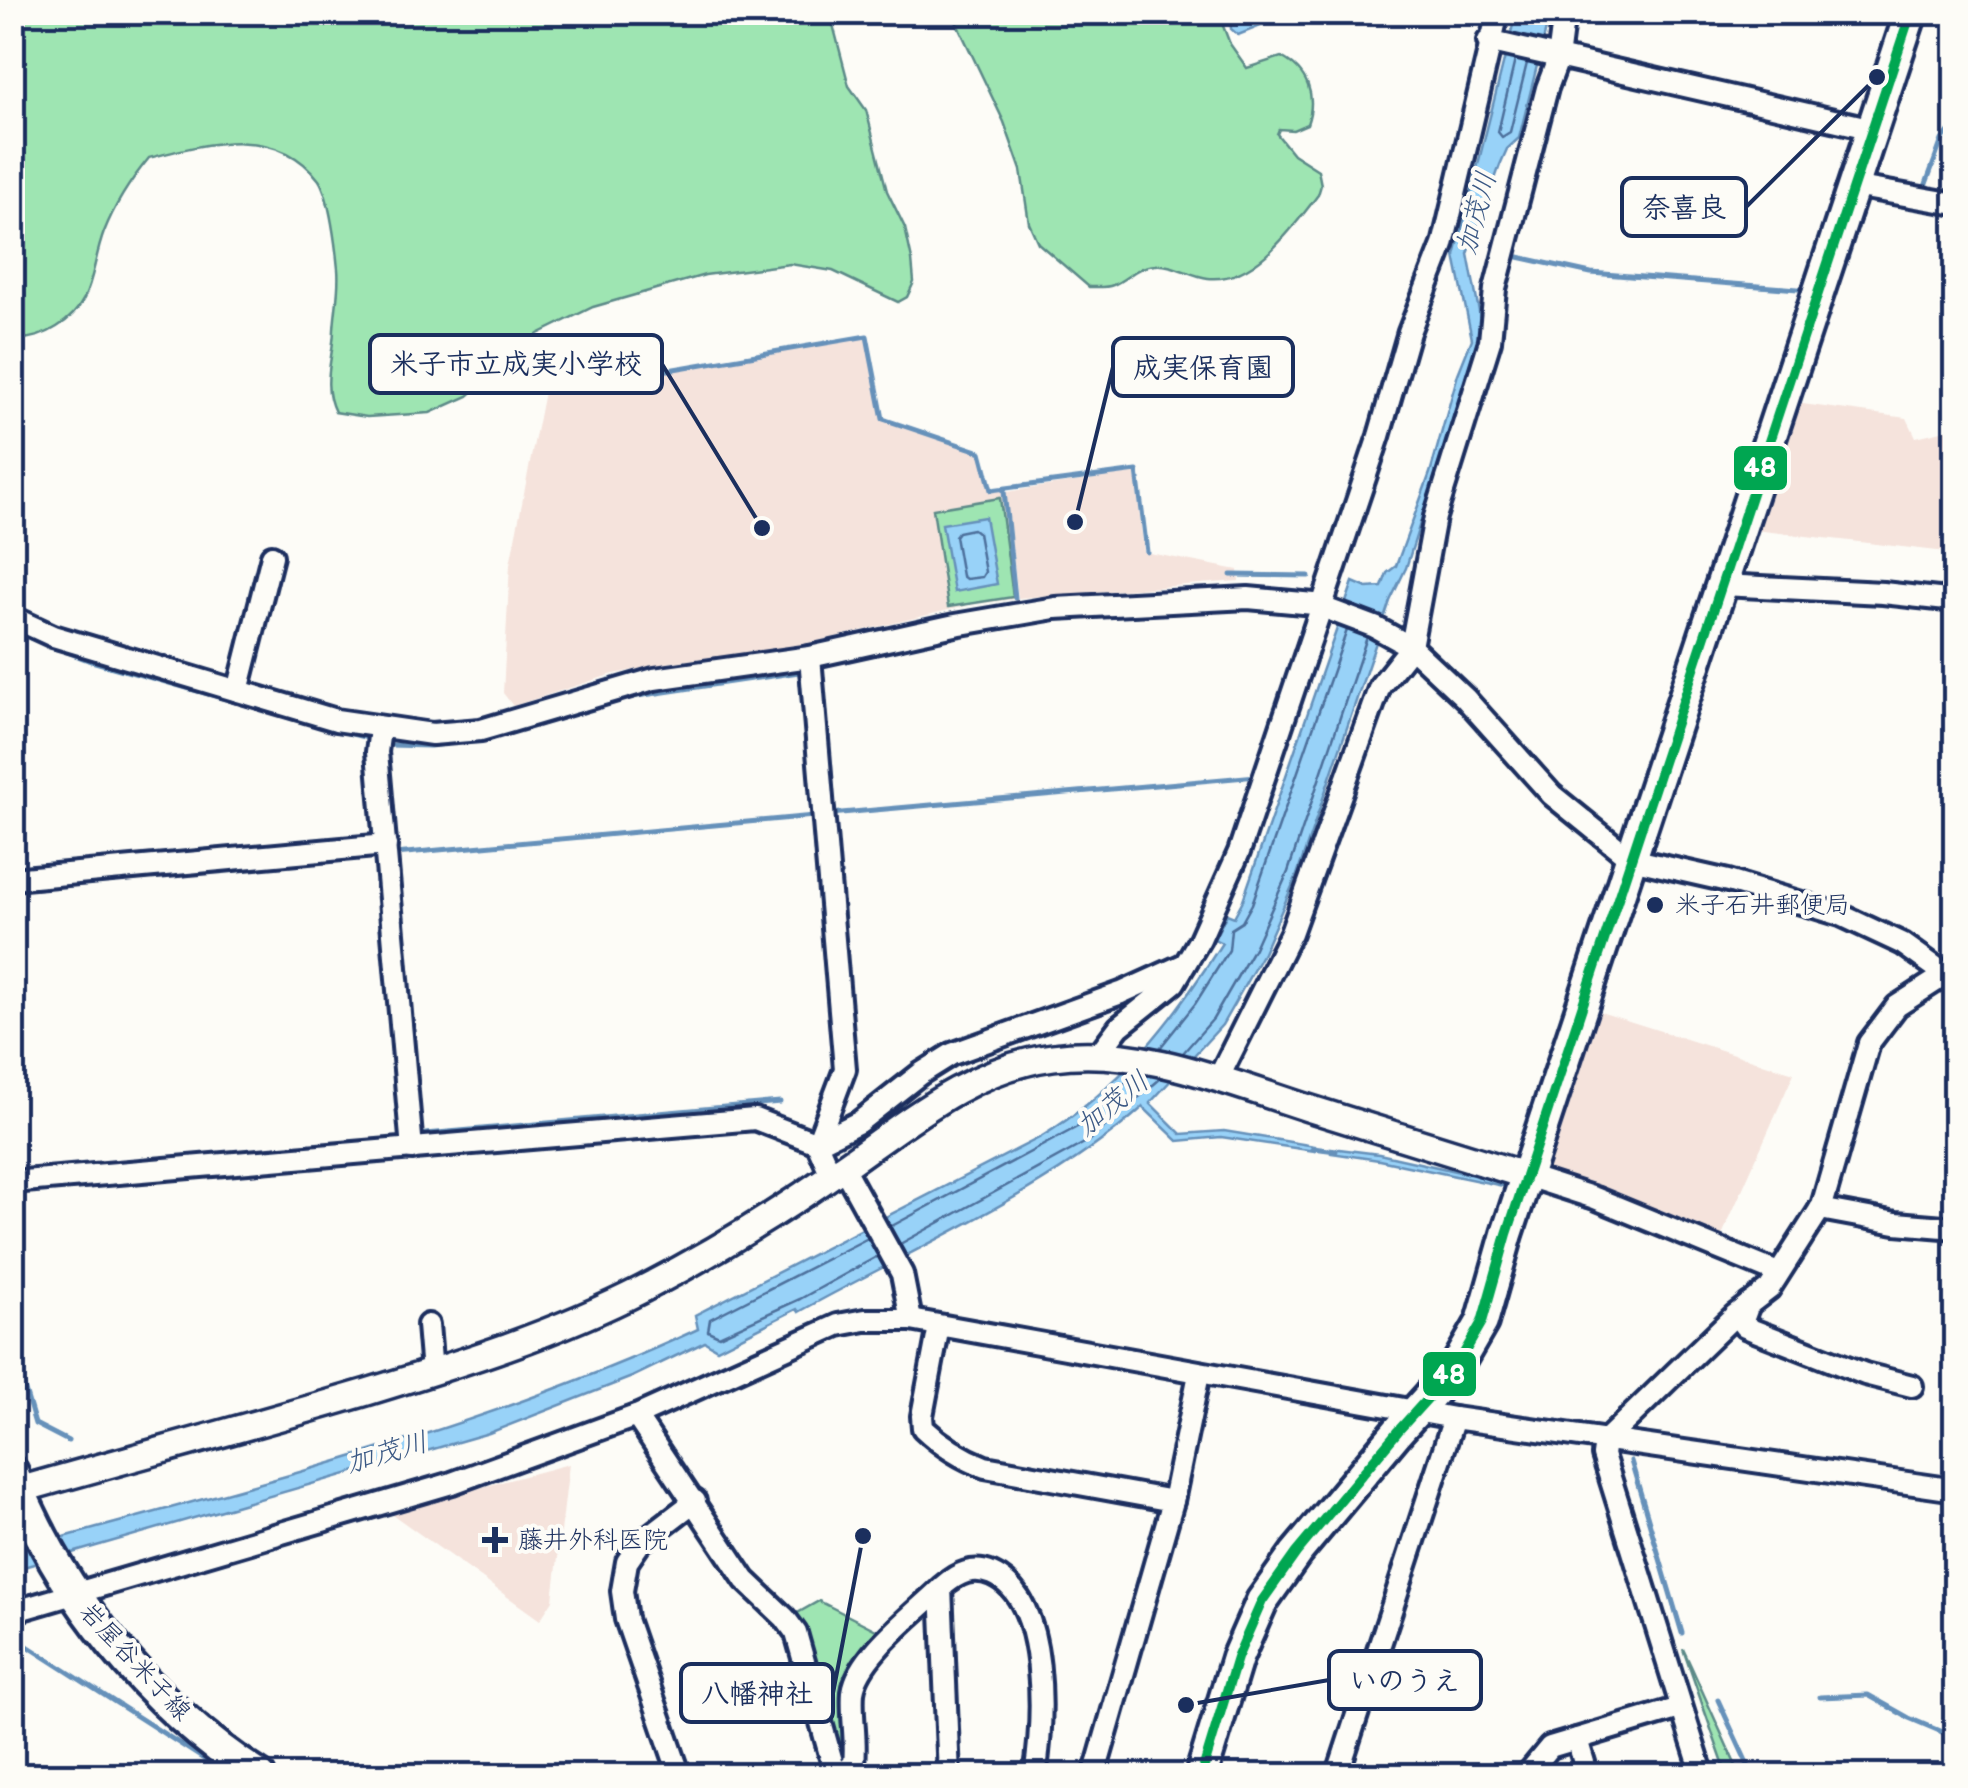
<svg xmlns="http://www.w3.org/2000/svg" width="1968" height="1788" font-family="'Balsamiq Sans','Klee One',sans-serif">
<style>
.built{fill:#f5e3dc}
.green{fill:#9ee5b2;stroke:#5c8a88;stroke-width:2.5}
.water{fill:#98d2f8;stroke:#6691ba;stroke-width:2.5}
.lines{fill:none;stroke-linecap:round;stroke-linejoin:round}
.shore{stroke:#4d709c;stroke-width:2.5}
.stream{stroke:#6691ba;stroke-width:5}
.minor-casing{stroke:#1b2f5e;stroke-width:28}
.tertiary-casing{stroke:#1b2f5e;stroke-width:32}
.secondary-casing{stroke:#1b2f5e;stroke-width:38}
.minor{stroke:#fdfcf7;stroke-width:20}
.tertiary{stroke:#fdfcf7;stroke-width:25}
.secondary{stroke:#fdfcf7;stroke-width:30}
.bus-1-casing{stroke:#fdfcf7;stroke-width:18}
.bus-1{stroke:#00a651;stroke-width:10}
.poi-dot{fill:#1b2f5e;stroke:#fdfcf7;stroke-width:4}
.labels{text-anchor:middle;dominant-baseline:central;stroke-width:8;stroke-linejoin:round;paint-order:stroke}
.poi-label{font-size:25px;fill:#1b2f5e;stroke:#fdfcf7;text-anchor:start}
.street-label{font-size:25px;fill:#1b2f5e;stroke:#fdfcf7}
.water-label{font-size:28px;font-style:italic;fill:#3a5884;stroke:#fdfcf7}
.leader{fill:none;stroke:#1b2f5e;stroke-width:4}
.callout-dot{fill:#1b2f5e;stroke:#fdfcf7;stroke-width:4}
.callout{fill:#fdfcf7;stroke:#1b2f5e;stroke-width:4}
.callout-label{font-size:28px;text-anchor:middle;font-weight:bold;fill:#1b2f5e}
.line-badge{stroke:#fdfcf7;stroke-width:4}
.badge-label{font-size:28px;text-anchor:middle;font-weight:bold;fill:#fff}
</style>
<rect width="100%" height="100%" fill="#fdfcf7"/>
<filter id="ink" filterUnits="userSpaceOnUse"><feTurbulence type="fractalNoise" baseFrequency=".01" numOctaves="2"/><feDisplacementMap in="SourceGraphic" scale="20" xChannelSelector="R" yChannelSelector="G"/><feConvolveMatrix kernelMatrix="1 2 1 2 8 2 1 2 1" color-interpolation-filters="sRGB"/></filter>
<g filter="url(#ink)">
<g class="built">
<polygon points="866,338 882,420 980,452 990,491 1003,491 1014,599 970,605 793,647 672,662 610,675 513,706 503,693 510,564 544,392"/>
<polygon points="1795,403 1907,418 1916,437 1955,428 1955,553 1754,530"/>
<polygon points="1135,473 1144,552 1238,570 1239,581 1018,598 1006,492"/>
<polygon points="1597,1011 1794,1073 1719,1242 1541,1178"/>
<polygon points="569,1464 553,1600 540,1620 389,1512"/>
</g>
<g class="green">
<path d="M13,12L830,13L849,86L866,110L887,191L905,228L912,260L914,282L907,297L898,302L833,271L790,264L705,275L593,307L538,334L468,396L430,413L367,417L335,412C321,384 333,360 334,330C335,311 340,289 338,269C336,248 330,197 319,180C277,124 207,143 149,158C130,181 115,204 104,232C90,269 95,304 57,327C43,336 29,340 13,339Z"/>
<path d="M952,13H1218L1230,44L1247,68L1281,57C1308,71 1317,96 1307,124L1293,130L1279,129L1277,134L1293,154L1318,170L1321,185L1318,195C1293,227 1255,283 1208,278C1191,276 1172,263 1155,265C1136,266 1128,279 1113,285C1106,288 1096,287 1089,287L1038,243L1029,223L1021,170L1004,122Z"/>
<polygon points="1000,498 1013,597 948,607 933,509"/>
<path d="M819,1601L882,1633C836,1678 847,1695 846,1755L841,1756L794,1615Z"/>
<polygon points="1683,1649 1691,1666 1740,1775 1727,1775"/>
</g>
<g class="water">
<polygon points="1230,13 1230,12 1283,13 1266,24 1238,35 1231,29"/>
<path d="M1516,13H1550L1519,138L1507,149L1500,165L1468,254L1481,322L1478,338L1406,568L1390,601L1297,875L1263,953L1222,1025L1150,1103L1181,1134L1224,1131L1315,1146V1151L1221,1137L1178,1141L1143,1107C1050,1191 908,1251 799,1312L797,1309L717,1349L705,1342L632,1377L489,1433L13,1570V1551C244,1487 479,1431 698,1329L695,1315L1039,1138C1118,1091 1173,1021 1222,943L1214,939L1227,914L1234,917L1243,900L1353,582L1367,588L1382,587L1387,573L1396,566L1430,473L1458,374L1472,339L1455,256Z"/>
<polygon points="985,517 997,584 954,592 942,524"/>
<polygon points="1331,1148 1379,1154 1509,1183 1508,1187 1379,1160 1331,1153"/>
</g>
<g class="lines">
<g class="shore">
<polyline points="1515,60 1498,132 1502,137 1510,132 1527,63"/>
<polygon points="973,529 978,533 985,572 982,577 966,579 962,576 955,536 958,532"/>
<polyline points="1160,1048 1195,1004 1229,950 1231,929 1242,922 1252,904 1347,630"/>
<polyline points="1183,1053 1213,1019 1254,948 1288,872 1367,637"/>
<polyline points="890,1227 1081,1125 1135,1074"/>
<polyline points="868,1238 710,1319 708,1331 719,1336 800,1299 878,1256"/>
<polyline points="900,1244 1088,1141 1160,1079"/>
</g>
<g class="stream">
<polyline points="1923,192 1942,140 1956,123"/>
<polyline points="1509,255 1591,273 1798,289"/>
<polyline points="545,391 867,336 883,419 981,452 991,490 1137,471 1147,552"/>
<polyline points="1004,491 1015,598"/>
<polyline points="1231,575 1309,576"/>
<polyline points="12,631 88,660 325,727"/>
<polyline points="800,674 806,726"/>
<polyline points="624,698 799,672"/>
<polyline points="336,730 372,739"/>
<polyline points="490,737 576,712"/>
<polyline points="390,745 430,746 479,740"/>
<polyline points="830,814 1257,776"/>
<polyline points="395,854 814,816"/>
<polyline points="12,890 379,856"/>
<polyline points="426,1134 780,1102"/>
<polyline points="1313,1148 1336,1151"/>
<polyline points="1576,1204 1603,1212"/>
<polyline points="12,1347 35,1424 68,1441"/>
<polyline points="1631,1461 1682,1633"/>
<polyline points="12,1636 230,1776"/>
<polyline points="1820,1697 1868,1695 1909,1718 1956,1738"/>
<polyline points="1718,1700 1753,1776"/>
</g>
<g class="minor-casing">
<g id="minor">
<polyline points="1488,41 1873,129"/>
<polyline points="1853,186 1956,204"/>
<polyline points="1722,585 1883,593 1956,601"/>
<polyline points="12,617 53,636 336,720 432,734 481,730 654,679 810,657 955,625 1055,608 1248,598 1314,604 1375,627 1411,647 1465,698 1552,795 1631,859 1728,881 1841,915 1903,944 1956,982"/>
<polyline points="810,657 845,1069 817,1143"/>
<polyline points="238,691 272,556"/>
<polyline points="380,729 377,752 412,1149"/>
<polyline points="12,879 386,845"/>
<polyline points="1098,1055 1119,1027 1174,983 1200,939 1239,852 1379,436 1409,332 1443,245 1498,12"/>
<polyline points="1218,1079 1291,933 1380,686 1411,647 1435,517 1490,341 1495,289 1547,88 1558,59 1564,12"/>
<polyline points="817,1143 859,1122 920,1074 952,1054 1121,993 1185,964"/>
<polyline points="843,1167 902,1274 911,1320"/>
<polyline points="1527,1176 1595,1198 1778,1273"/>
<polyline points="12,1182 755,1119 817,1143 831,1175"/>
<polyline points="1820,1209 1896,1223 1956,1228"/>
<polyline points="1749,1304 1742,1323 1745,1327 1865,1374 1912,1386"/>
<polyline points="428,1325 432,1372"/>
<path d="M939,1326L922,1416L923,1428C942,1446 961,1458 985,1467L1173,1501"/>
<polyline points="636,1416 745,1580 785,1618 796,1633 836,1776"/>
<polyline points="941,1588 949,1776"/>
<polyline points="12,1612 452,1483 636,1416 838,1325 865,1320 911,1320 1454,1418 1956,1490"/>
<polyline points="1577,1739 1588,1776"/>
<polyline points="680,1776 626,1619 622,1591 627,1562 640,1543 695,1501"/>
<path d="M841,1776L854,1763C857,1740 851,1716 853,1692C858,1655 917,1612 943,1586C958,1573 973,1566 992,1574C1051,1600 1043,1724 1035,1776"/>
<polyline points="1094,1776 1173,1501 1199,1374"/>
<polyline points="1337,1776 1454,1418"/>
<polyline points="1526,1776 1550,1747 1680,1708"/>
<polyline points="1703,1776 1603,1455 1605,1441 1735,1315 1769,1289 1822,1206 1869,1043 1897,1006 1956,968"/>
</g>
</g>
<g class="tertiary-casing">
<path id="tertiary" d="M12,1492C131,1458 249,1427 367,1392C462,1363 555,1334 643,1289C713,1253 782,1211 846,1165C910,1120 972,1068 1053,1057C1139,1045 1227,1082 1308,1108C1381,1131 1454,1154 1527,1176"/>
</g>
<g class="secondary-casing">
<g id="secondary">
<path d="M12,1472C60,1595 148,1705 259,1776"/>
<polyline points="1201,1776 1237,1658 1262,1601 1296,1553 1398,1431 1456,1367 1482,1322 1507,1234 1911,12"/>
</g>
</g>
<use href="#minor" class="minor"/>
<use href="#tertiary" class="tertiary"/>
<use href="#secondary" class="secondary"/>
<g class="bus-1-casing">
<polyline id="bus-1" points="1201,1776 1237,1658 1262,1601 1296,1553 1398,1431 1456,1367 1482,1322 1507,1234 1911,12"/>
</g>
<use href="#bus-1" class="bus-1"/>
</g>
</g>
<g class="poi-dot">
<circle cx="1655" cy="905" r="10"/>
<path d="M490 1525h10v10h10v10h-10v10h-10v-10h-10v-10h10z"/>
</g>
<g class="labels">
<g class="poi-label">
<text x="1675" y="905">米子石井郵便局</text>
<text x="518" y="1540">藤井外科医院</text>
</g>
<g class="street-label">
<text transform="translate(135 1662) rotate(47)">岩屋谷米子線</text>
</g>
<g class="water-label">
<text transform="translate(1477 213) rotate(-75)">加茂川</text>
<text transform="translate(1113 1104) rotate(-39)">加茂川</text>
<text transform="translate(387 1453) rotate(-16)">加茂川</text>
</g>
</g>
<path class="leader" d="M1877 77L1746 207M762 528L662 364M1075 522L1113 367M1186 1705L1329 1680M863 1536L833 1693"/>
<g class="callout-dot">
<circle cx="1877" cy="77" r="10"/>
<circle cx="762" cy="528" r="10"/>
<circle cx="1075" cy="522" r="10"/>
<circle cx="1186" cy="1705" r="10"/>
<circle cx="863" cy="1536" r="10"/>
</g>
<g class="callout">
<rect x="1622" y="178" width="124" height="58" rx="10"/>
<rect x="370" y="335" width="292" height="58" rx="10"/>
<rect x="1113" y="338" width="180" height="58" rx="10"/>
<rect x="1329" y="1651" width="152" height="58" rx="10"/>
<rect x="681" y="1664" width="152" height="58" rx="10"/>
</g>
<g class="callout-label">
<text x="1684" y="217">奈喜良</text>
<text x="516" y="373">米子市立成実小学校</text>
<text x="1203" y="377">成実保育園</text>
<text x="1405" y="1690">いのうえ</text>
<text x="757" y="1703">八幡神社</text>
</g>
<g class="line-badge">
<rect x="1732" y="444" width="57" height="48" rx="10" fill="#00a651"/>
<rect x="1421" y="1350" width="57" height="48" rx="10" fill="#00a651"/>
</g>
<g class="badge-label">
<text x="1760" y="477">48</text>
<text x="1449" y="1384">48</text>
</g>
<rect width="1968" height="1788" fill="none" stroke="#fdfcf7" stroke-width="50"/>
<rect x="25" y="25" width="1918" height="1738" fill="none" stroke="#1b2f5e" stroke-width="4" filter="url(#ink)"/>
</svg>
